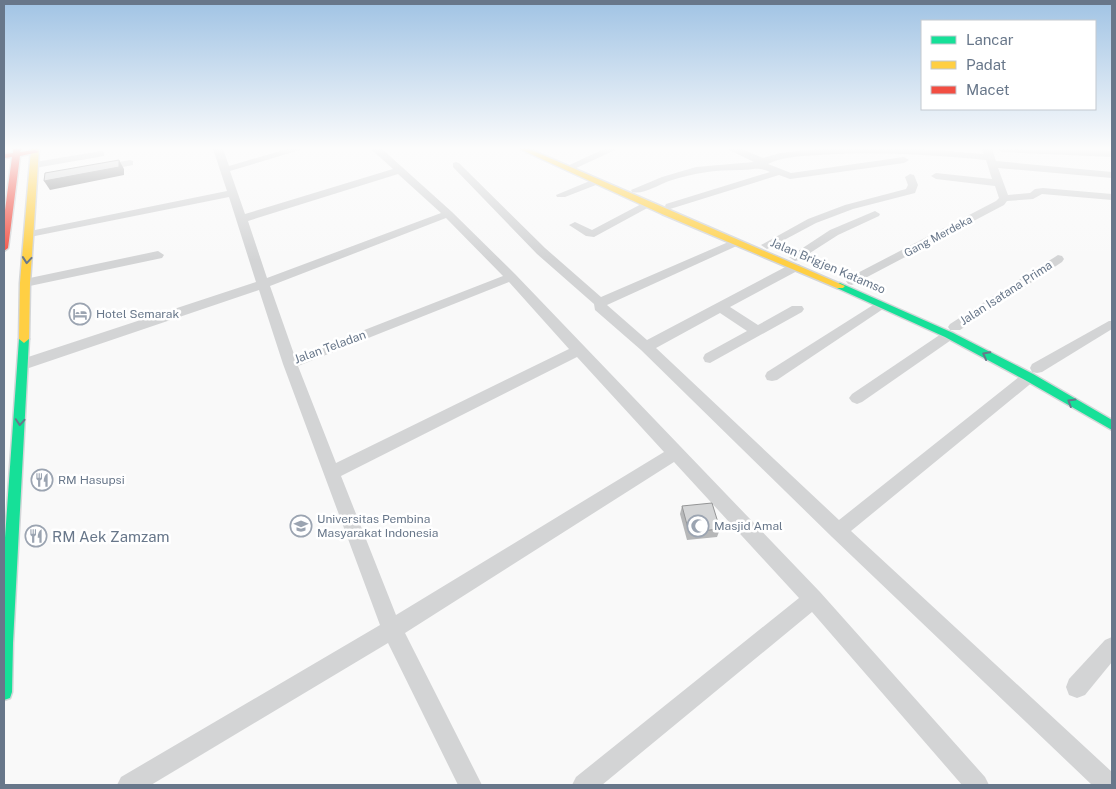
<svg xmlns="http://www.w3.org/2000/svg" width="1116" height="789" font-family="'Public Sans',sans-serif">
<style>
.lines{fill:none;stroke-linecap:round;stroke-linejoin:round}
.fast-casing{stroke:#d4d6d8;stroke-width:3}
.slow-casing{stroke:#d4d6d8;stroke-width:3}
.jam-casing{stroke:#d4d6d8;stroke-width:3}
.street{fill:#d3d4d5;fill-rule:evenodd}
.fast{fill:#16e098;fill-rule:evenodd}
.slow{fill:#ffcf43;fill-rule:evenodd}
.jam{fill:#f24e42;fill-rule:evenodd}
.wall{fill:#b6b7b8}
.shaded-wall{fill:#949596}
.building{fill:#d4d5d6;stroke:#949596}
.oneway{stroke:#68778a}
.labels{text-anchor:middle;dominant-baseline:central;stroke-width:5;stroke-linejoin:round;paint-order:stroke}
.far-street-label{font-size:11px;fill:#68778a;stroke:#fff}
.street-label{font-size:12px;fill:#68778a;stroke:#fff}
.poi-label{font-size:12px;fill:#68778a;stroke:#fff;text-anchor:start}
.near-poi-label{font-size:15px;fill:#68778a;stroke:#fff;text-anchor:start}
</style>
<rect width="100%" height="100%" fill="#f9f9f9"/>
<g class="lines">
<g class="fast-casing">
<g id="fast">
<polygon points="840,283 953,333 1033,374 1112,420 1112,430 1025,380 945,337 837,288 837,284"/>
<polygon points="24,335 29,339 13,643 12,692 10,698 4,700 4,552 19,339"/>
</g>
</g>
<g class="slow-casing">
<g id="slow">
<polygon points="31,149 39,149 30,283 29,339 24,343 19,339 20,283"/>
<polygon points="520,149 529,149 845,286 843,288 837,288 662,214"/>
</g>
</g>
<g class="jam-casing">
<polygon id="jam" points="13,149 21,149 20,152 35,150 39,152 20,156 8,248 4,251 4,218 12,157 4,158 4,154 13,153"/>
</g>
<g class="street">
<path d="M213,149H223L229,166L287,149H303L230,171L245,214L393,169L371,149H382L452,212L515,274L820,592L985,777L989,785H962L812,612L602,785H572L576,777L799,598L674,462L405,633L482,785H458L388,643L151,785H117L121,777L380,625L283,364L259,290L29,368H19L17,364L19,360L256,282L229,197L30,237L24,234L30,231L227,191ZM398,174L441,213L267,278L248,221ZM446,218L503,276L295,357L270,286ZM509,282L569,349L336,463L298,366ZM577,357L664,452L396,615L341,476Z"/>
<polygon points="604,149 617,149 572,170 564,170 563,168"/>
<path d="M727,149H741L763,158L780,153L819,149H921L984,154L982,149H992L996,161L1112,172V178L998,168L1008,195L1030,193L1035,189L1043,188L1112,194V200L1042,194L1033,199L1007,201L1004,205L852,285L848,284L846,281L848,278L996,201L999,198L995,186L936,179L931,176L936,173L992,179L986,160C931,155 876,151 820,155C803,156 784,156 768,164L791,173L904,157L909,160L904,163L790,179L779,175L670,209L666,208L665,206L666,204L770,172C756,166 754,170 740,170C715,170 693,173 669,181C658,185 643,195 632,192L631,190L662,177L696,167L754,162Z"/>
<polygon points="997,149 1112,151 1112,157 1002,152"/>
<polygon points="101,151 104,152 104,156 35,168 30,165 35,162"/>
<polygon points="130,160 133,161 133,165 102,171 97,168 102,165"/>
<polygon points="456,162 459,163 545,248 601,297 733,240 741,240 743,242 741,244 607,305 647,340 791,264 799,264 801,267 799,270 730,307 758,325 792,306 802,306 804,309 802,312 710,363 705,362 703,358 705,354 747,331 720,313 656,348 839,520 1024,373 1029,372 1034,373 1036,377 1034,381 851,531 1112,772 1112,785 1092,785 832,537 641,350 595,310 594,304 537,254 453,167 453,163"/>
<polygon points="910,174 914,175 918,185 915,193 853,209 816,223 771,247 767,249 761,245 808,219 845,205 906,189 908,185 905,177"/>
<polygon points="597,178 602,181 601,183 565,197 557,197 556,195"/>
<polygon points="647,201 651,202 652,204 651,206 594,237 586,236 569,225 575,222 592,230"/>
<polygon points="875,211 880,214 879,216 838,235 799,260 795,261 789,257 830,230"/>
<polygon points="158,251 164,255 162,258 25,287 19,283 25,279"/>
<polygon points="1058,255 1062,256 1064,259 1062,262 960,330 950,330 948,327 950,324"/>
<polygon points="881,300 887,304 886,307 777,380 772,381 767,380 765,376 767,372"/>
<polygon points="1109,321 1112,321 1112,329 1042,372 1037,373 1032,372 1030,368 1032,364"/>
<polygon points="949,330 954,332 956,335 954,338 862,402 857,404 852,402 849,398 852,394 944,332"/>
<polygon points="1112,637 1112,662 1085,695 1077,698 1069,695 1066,687 1069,679 1105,640"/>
</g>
<use href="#fast" class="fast"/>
<use href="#slow" class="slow"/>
<use href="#jam" class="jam"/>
</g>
<polygon class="wall" points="682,506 720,529 717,537 687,540 680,514"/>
<polygon class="shaded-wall" points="119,160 124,169 124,175 50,190 44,181"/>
<g class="building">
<polygon points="119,160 119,167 44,181 45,173"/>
<polygon points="712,503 720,529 689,532 682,506"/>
</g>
<defs><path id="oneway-chevron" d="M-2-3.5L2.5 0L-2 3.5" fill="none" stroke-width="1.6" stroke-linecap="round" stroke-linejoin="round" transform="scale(1.25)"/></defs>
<g class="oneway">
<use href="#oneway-chevron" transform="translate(27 260) rotate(95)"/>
<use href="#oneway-chevron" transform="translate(986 355) rotate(-152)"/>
<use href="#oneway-chevron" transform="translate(1071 402) rotate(-149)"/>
<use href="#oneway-chevron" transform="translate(20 422) rotate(94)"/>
</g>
<linearGradient id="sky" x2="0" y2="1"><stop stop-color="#a0c3e4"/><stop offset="0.57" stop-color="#fcfcfc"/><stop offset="1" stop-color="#fcfcfc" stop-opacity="0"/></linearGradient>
<rect width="1116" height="260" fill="url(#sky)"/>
<defs>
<g id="hotel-ring" transform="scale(1.125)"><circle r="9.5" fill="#fff" stroke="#9ba4b1" stroke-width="1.5"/><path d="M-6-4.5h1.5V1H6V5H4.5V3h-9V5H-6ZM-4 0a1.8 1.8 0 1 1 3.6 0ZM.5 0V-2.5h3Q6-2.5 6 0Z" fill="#9ba4b1"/></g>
<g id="restaurant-ring" transform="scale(1.125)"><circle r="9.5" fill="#fff" stroke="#9ba4b1" stroke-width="1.5"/><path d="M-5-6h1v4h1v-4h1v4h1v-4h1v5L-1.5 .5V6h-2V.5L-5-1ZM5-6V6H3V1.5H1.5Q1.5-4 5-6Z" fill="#9ba4b1"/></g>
<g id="university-ring" transform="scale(1.125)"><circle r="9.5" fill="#fff" stroke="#9ba4b1" stroke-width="1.5"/><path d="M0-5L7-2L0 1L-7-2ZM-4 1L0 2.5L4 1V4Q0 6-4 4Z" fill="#9ba4b1"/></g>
<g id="mosque-ring" transform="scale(1.125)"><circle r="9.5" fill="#fff" stroke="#9ba4b1" stroke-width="1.5"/><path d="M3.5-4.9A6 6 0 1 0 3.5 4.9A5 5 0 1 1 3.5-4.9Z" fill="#9ba4b1"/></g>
</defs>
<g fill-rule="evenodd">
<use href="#hotel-ring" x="80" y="314"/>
<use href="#restaurant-ring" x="42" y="480"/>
<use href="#university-ring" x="301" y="526"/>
<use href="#mosque-ring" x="698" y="526"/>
<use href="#restaurant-ring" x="36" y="536"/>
</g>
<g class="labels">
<g class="far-street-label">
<text transform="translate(938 236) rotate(-28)">Gang Merdeka</text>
</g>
<g class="street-label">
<text transform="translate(828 266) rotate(23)">Jalan Brigjen Katamso</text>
<text transform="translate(1006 293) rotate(-33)">Jalan Isatana Prima</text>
<text transform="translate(330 347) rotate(-20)">Jalan Teladan</text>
</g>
<g class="poi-label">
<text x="96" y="314">Hotel Semarak</text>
<text x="58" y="480">RM Hasupsi</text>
<text x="317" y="519">Universitas Pembina<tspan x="317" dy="14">Masyarakat Indonesia</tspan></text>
<text x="714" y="526">Masjid Amal</text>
</g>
<g class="near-poi-label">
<text x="52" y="536">RM Aek Zamzam</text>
</g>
</g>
<rect width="1116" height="789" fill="none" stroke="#68778a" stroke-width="10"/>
<rect x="921" y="20" width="175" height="90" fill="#ffffff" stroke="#c3c9d0"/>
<rect x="931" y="36" width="25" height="8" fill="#16e098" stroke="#c3c9d0"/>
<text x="966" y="45" font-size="15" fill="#68778a">Lancar</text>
<rect x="931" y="61" width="25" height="8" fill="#ffcf43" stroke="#c3c9d0"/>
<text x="966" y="70" font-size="15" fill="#68778a">Padat</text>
<rect x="931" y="86" width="25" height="8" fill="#f24e42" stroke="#c3c9d0"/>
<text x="966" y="95" font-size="15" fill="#68778a">Macet</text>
</svg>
